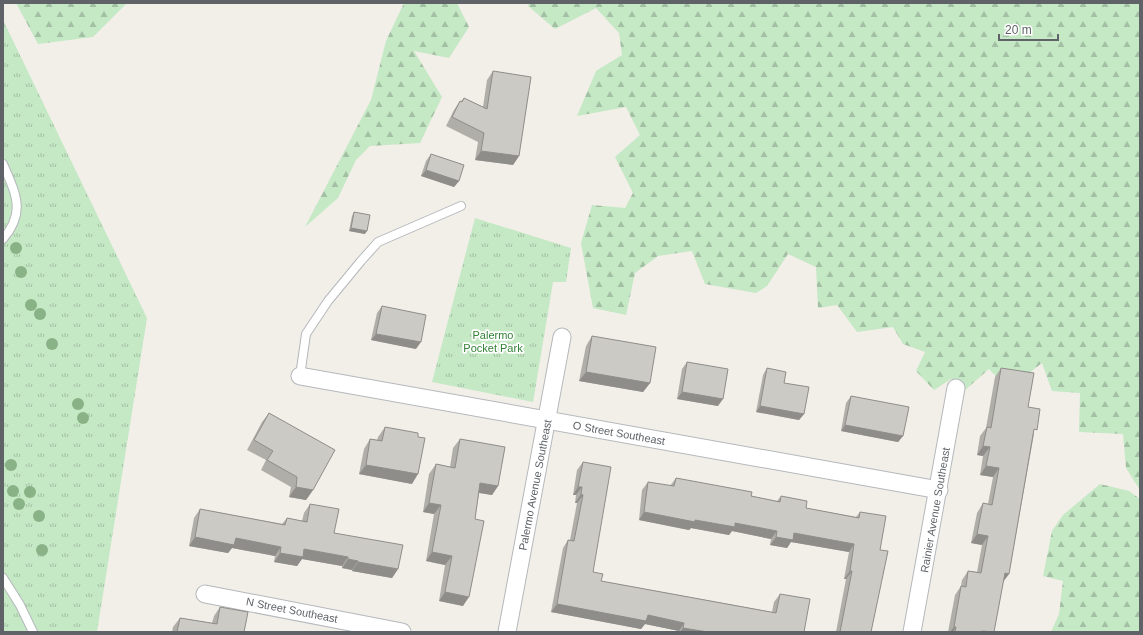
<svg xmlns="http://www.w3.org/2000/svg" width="1143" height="635" font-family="Helvetica,sans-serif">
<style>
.grass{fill:url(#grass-tufts)}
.forest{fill:url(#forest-firs)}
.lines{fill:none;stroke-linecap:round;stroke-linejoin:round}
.lane-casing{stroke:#b5b8bc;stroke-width:10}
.street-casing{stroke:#b5b8bc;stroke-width:19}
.lane{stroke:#fff;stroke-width:8}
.street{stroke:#fff;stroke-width:17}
.tree{fill:#89b387}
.wall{fill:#afaea9}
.shaded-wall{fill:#8f8d8a}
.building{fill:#cccac5;stroke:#8f8d8a}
.labels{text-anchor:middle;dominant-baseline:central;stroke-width:3.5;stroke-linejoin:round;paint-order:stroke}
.park-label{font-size:11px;fill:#348238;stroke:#fff}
.street-label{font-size:11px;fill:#5f6368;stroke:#fff}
</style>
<defs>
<pattern id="grass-tufts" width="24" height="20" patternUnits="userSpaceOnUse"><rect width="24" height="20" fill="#c5e8c5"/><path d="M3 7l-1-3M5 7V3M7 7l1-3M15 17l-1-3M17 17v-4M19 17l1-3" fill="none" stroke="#a3c0a4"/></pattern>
<pattern id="forest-firs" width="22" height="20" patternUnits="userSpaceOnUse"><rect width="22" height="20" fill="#c5e8c5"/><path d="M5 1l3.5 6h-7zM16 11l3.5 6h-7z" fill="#a3c0a4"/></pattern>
</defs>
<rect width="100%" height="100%" fill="#f1efe8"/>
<g class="grass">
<polygon points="3,20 147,318 97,632 3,632"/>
<polygon points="475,218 571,248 566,282 553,282 533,402 432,382"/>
</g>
<g class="forest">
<polygon points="16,3 127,3 93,37 38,44"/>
<polygon points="404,3 457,3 469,27 449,58 414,51 442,97 420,143 370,146 356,160 338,198 305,227 371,100 386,41"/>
<polygon points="529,3 1140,3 1140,490 1126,468 1123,434 1079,432 1080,393 1052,391 1042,363 1008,389 989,369 964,391 951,379 934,390 916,371 925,352 903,344 893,327 857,332 837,305 818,308 816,267 788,254 767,286 756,293 705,284 692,251 658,256 635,273 626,315 593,308 581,243 592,205 625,208 633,193 615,157 640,135 626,107 577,116 596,71 622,55 619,33 596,8 555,29 528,6"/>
<polygon points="1100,484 1129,491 1140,499 1140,632 1051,632 1059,614 1063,581 1043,576 1052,531 1063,515"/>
</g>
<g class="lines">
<g class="lane-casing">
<g id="lane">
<path d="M3,164C16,194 26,212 3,239"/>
<polyline points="300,376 306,334 328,301 361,261 378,242 461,206"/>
<polyline points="3,578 20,605 33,632"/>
</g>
</g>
<g class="street-casing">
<g id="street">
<polyline points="300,376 939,490"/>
<polyline points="205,594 402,632"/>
<polyline points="507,632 562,337"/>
<polyline points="912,632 956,388"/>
</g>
</g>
<use href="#lane" class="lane"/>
<use href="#street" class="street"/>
</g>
<g class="tree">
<circle cx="16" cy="248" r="6"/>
<circle cx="21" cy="272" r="6"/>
<circle cx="31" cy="305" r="6"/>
<circle cx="40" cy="314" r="6"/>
<circle cx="52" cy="344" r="6"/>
<circle cx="78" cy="404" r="6"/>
<circle cx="83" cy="418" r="6"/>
<circle cx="11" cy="465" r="6"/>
<circle cx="13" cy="491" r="6"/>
<circle cx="30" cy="492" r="6"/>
<circle cx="19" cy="504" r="6"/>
<circle cx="39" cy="516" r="6"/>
<circle cx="42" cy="550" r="6"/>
</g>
<g class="wall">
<polygon points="493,71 519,156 513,165 475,160 478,142 446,126 454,110 460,101 461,101 464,98 483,107 487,80"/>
<polygon points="431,154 459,181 454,187 421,176 426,161"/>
<polygon points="354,212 365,234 349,231 352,216"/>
<polygon points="382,306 416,349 371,340 377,313"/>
<polygon points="592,336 650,383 643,392 579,381 586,346"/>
<polygon points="687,362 718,406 677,399 682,369"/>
<polygon points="767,368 784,383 804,414 799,420 756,412 763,375"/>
<polygon points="1001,368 1028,407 1034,434 1009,574 1003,582 994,632 948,632 955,595 961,586 962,580 968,571 977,572 982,545 971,543 977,513 983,503 988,504 993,477 980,475 983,456 977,455 980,436 986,428 995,377"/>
<polygon points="851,396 903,436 898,442 841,431 846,403"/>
<polygon points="269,413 313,490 306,500 289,497 291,487 261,470 266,460 247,450 262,422"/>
<polygon points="385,427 412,484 359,474 364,449 370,439 377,440 378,437"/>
<polygon points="460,439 498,486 492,495 479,493 475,519 463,606 439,601 445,565 426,561 434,514 423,512 429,474 436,464 450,467 453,448"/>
<polygon points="583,462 593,572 601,581 772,612 774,602 780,594 804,632 678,632 679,631 645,624 641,629 551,612 563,548 568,540 570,540 577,503 575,503 576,495 573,495 577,470"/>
<polygon points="676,478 751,496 777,501 781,496 806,508 856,517 860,512 880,550 871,632 836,632 846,579 844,579 849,552 791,542 787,548 770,545 771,539 732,531 729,535 691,528 689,530 639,520 642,490 648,482 670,486"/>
<polygon points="310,504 334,533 398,569 392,578 352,571 352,570 342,568 342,566 302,559 297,566 274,562 275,556 232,548 228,553 189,546 194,518 200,509 282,524 287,518 302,521 304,513"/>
<polygon points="220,607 244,632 246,632 172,632 173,627 180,618 212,623 214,616"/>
</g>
<g class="shaded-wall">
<polygon points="481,151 519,156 513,165 475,160"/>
<polygon points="426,170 459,181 454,187 421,176"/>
<polygon points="351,228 367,231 365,234 349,231"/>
<polygon points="376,334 421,342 416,349 371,340"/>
<polygon points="586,372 650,383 643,392 579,381"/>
<polygon points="682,392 723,399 718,406 677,399"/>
<polygon points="760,406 804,414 799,420 756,412"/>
<polygon points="845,425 903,436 898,442 841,431"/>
<polygon points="983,446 990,447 983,456 977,455"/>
<polygon points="366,465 418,474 412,484 359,474"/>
<polygon points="986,466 999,468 993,477 980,475"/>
<polygon points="480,483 498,486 492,495 474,492"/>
<polygon points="296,487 313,490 306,500 289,497"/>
<polygon points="578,487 582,487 576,495 573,495"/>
<polygon points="581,494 583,495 577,503 575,503"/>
<polygon points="429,503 441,505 434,514 423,512"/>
<polygon points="644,512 695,520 735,523 777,531 771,539 732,531 729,535 691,528 689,530 639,520"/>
<polygon points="794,533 854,544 849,552 791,542 787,548 770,545 776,537"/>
<polygon points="977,534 988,536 982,545 971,543"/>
<polygon points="195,537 236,538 281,547 275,556 232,548 228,553 189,546"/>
<polygon points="304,549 348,557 342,566 302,559 297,566 274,562 280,553"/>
<polygon points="432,552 452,556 445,565 426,561"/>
<polygon points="348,559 358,561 352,570 342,568"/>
<polygon points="358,562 398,569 392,578 352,571"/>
<polygon points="850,571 852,571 846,579 844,579"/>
<polygon points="1005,573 1009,574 1002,583"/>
<polygon points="445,592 469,597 463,606 439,601"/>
<polygon points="557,604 648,615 684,623 679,631 645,624 641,629 551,612"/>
<polygon points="954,627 956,627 953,632 950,632"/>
<polygon points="683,628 708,632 680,632"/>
</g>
<g class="building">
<polygon points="493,71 531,77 519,156 481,151 484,133 452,117 460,101 462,102 464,98 487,109"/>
<polygon points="431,154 464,165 459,181 426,170"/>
<polygon points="354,212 370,215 367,231 351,228"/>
<polygon points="382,306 426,315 421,342 376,334"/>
<polygon points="592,336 656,347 650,383 586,372"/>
<polygon points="687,362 728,369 723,399 682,392"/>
<polygon points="767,368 786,372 784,383 809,387 804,414 760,406"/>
<polygon points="1001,368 1034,373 1028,407 1040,409 1037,430 1034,429 1009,574 1005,573 994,632 982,631 982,632 955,632 956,627 954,627 961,586 966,587 968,571 981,573 988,536 977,534 983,503 992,505 999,468 986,466 990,447 983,446 987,427 991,428"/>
<polygon points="851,396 909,407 903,436 845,425"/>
<polygon points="269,413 335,450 313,490 296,487 297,477 267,460 273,451 254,440"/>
<polygon points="385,427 418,433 418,437 425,438 418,474 366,465 370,439 382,441"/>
<polygon points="460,439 505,447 498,486 480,483 475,519 484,521 469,597 445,592 452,556 432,552 441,505 429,503 436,464 455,468"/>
<polygon points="583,462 611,467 593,572 603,574 601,581 776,613 780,594 810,599 804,632 708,632 683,628 684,623 648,615 646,621 557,604 568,540 574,541 583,495 581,494 582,487 578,487"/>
<polygon points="676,478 752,492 751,496 780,502 781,496 807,501 806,508 859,518 860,512 886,516 880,550 888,551 871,632 840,632 852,571 850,571 854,544 794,533 793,540 776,537 777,531 735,523 735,527 695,520 695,522 644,512 648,482 674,486"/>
<polygon points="310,504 339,509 334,533 403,545 398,569 358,562 358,561 348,559 348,557 304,549 303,557 280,553 281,547 236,538 234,545 195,537 200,509 285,525 287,518 307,522"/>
<polygon points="220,607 248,612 244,632 246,632 177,632 180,618 217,624"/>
</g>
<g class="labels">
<g class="park-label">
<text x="493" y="335">Palermo<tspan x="493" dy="13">Pocket Park</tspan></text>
</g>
<g class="street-label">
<text transform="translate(619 433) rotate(10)">O Street Southeast</text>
<text transform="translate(535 485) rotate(-79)">Palermo Avenue Southeast</text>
<text transform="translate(935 510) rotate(-80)">Rainier Avenue Southeast</text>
<text transform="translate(292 610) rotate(11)">N Street Southeast</text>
</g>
</g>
<rect width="1143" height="635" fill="none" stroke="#5f6368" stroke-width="8"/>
<path d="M999 34v6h59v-6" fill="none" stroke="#5f6368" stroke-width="2"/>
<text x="1005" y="34" font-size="12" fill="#5f6368" stroke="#ffffff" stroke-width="3" paint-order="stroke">20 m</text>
</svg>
